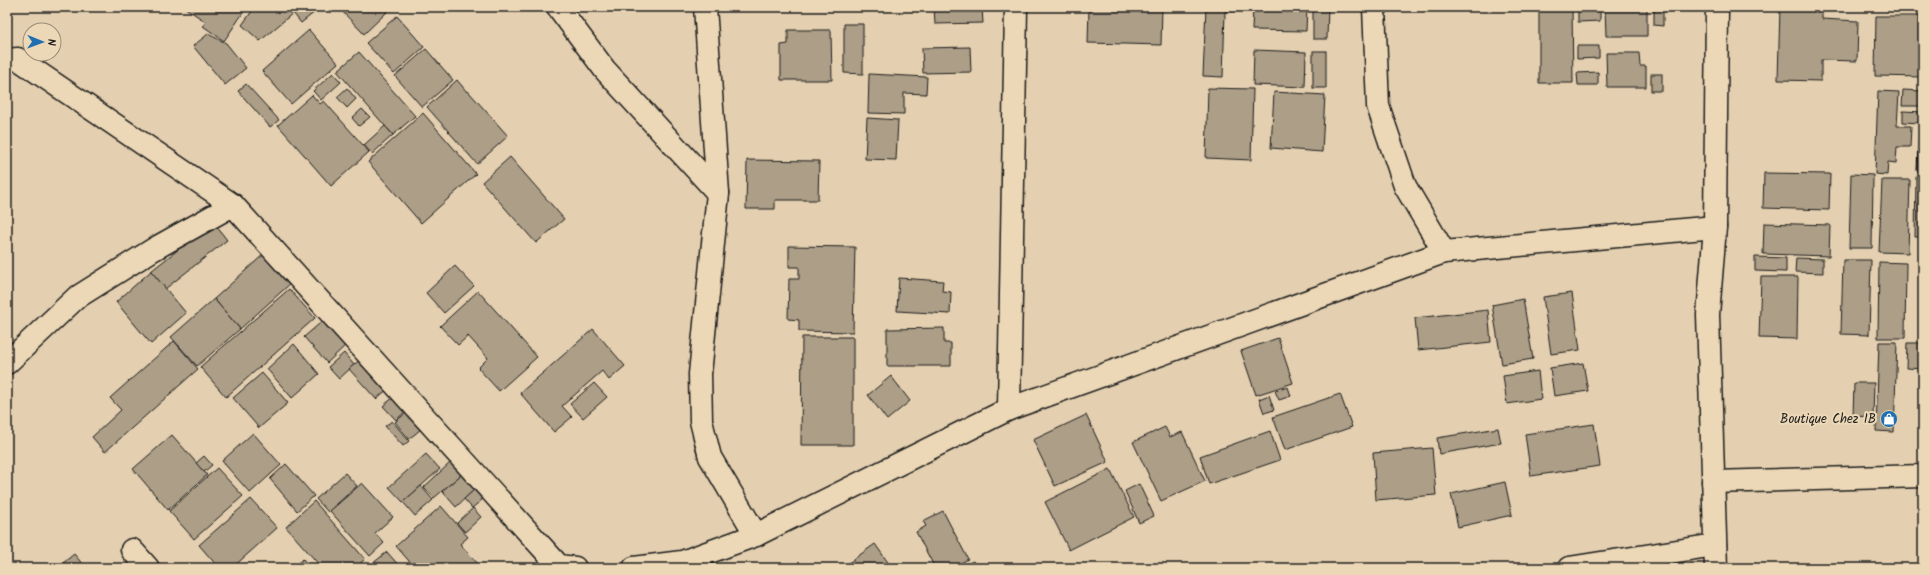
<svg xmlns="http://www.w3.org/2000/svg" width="1930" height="575" font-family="Kalam,sans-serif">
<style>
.building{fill:#ac9e87;stroke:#1c1c1c}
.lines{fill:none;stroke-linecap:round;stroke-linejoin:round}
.minor-casing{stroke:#1c1c1c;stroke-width:25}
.minor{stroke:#ecd8b6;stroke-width:22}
.labels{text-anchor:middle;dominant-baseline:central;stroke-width:4;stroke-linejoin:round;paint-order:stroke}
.poi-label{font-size:13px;fill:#1c1c1c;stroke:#ecd8b6;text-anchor:end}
</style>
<rect width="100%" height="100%" fill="#e4d0b0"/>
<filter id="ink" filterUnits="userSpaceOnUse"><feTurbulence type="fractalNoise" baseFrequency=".025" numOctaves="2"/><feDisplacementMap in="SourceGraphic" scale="8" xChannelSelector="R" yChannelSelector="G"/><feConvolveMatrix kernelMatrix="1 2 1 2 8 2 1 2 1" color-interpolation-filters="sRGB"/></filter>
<g filter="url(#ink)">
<g class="building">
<polygon points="184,7 247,7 224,41 203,26 206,22"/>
<polygon points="255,7 320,7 320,8 301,23 293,13 260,41 242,25"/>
<polygon points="338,7 383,7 387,12 364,34"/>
<polygon points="934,7 982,7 983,23 935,24"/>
<polygon points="1089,7 1162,7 1161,45 1088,43"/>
<polygon points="1206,7 1247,7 1247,12 1225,11 1223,77 1203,76"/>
<polygon points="1253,7 1307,7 1306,31 1252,30"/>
<polygon points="1313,7 1328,7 1327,39 1313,39"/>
<polygon points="1539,7 1572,7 1573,83 1539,83"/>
<polygon points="1647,7 1647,36 1606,36 1605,8"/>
<polygon points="1654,7 1663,7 1663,26 1654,25"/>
<polygon points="1780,7 1822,7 1822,19 1858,21 1857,61 1821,60 1821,81 1778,80"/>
<polygon points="1578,8 1600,8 1600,21 1578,22"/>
<polygon points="397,16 424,47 394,74 366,43"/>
<polygon points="1876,16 1923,16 1923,77 1875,76"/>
<polygon points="844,24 863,24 863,74 844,73"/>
<polygon points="309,30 338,63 291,104 262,71"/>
<polygon points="788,30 831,30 832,80 781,80 781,45 788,44"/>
<polygon points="208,34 226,43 246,68 225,85 193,46"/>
<polygon points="1577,46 1599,46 1599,58 1577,59"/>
<polygon points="970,47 971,72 923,73 922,48"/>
<polygon points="426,49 453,80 422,107 395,76"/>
<polygon points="1254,50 1306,52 1305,87 1253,85"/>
<rect x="1313" y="51" width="13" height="37"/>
<polygon points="359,52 415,116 393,135 337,71"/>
<polygon points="1606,53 1639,53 1640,66 1646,66 1646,87 1607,87"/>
<polygon points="1598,72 1598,85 1578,85 1577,73"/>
<polygon points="333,73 341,82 321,100 313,91"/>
<polygon points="869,74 927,77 926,94 904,93 904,114 868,113"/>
<rect x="1651" y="74" width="11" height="17"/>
<polygon points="457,80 467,92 468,91 508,136 477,164 427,107"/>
<polygon points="246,84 279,120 270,127 238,91"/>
<polygon points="347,88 356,99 347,108 337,97"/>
<polygon points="1208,88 1253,89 1251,160 1206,158"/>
<polygon points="1903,90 1923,91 1923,106 1902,106"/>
<polygon points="1878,91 1899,92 1897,126 1911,126 1910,147 1897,147 1896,163 1888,162 1887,175 1875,174"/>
<polygon points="1274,92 1325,95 1322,152 1271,148"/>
<polygon points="312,95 320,104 324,101 369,152 331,186 278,125"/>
<polygon points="362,109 370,117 359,126 352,118"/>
<polygon points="1903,111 1923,112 1923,171 1917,171 1919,123 1903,122"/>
<polygon points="423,113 476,174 421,223 368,162"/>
<polygon points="867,118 898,120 896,160 865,159"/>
<polygon points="385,126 393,135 372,154 364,145"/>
<polygon points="510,157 564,219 536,243 482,182"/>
<polygon points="747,160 819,161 818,200 775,200 775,209 746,209"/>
<polygon points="1764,173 1830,174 1829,210 1763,208"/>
<polygon points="1851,174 1873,175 1872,248 1849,248"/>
<polygon points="1916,177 1923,177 1923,237 1915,237"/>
<polygon points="1882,180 1910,180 1908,253 1879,252"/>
<polygon points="213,222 227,240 165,289 151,271"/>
<polygon points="1764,223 1830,225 1829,256 1763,254"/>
<polygon points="789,246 855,247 853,332 799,331 799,320 788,319 789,279 799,279 799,267 789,267"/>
<polygon points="265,253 291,283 240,329 214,299"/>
<polygon points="1755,257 1786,258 1786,272 1755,271"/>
<polygon points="1796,258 1823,259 1823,273 1795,272"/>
<polygon points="1843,260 1871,260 1869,335 1841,334"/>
<polygon points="1879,262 1906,263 1905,338 1878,338"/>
<polygon points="455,266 474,286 444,313 426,293"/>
<polygon points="151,271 186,313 151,344 116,302"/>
<polygon points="1761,277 1798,277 1797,339 1759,338"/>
<polygon points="899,278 943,281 942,291 951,292 950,314 897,311"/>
<polygon points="289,289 315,318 226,397 200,367"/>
<polygon points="478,291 537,357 499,391 478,368 488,358 468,336 458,345 440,326"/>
<polygon points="1572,293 1580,350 1551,354 1543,297"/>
<polygon points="214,299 240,329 197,366 171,337"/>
<polygon points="1523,299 1533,359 1502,364 1492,305"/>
<polygon points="1488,310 1491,342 1418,350 1415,318"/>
<polygon points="326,318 348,343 327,363 304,337"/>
<polygon points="944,328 944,343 951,343 951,366 887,366 887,329"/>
<polygon points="593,329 625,366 609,380 602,371 562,406 572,417 554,432 520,393"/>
<polygon points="802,337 853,337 853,445 801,445"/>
<polygon points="1278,338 1293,383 1256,395 1241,351"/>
<polygon points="174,341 198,369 105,452 92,437 121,410 110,398"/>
<polygon points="1879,342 1897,342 1894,432 1876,431"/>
<polygon points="1907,343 1923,343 1923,369 1906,368"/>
<polygon points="294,344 319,374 292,398 267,369"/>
<polygon points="344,353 354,365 339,379 328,367"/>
<polygon points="363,357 389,388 376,399 349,369"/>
<polygon points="1583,363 1588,391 1554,396 1550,368"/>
<polygon points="1538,371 1541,399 1507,404 1503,376"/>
<polygon points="262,373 288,403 259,428 233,398"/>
<polygon points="891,376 910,401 887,420 868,395"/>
<polygon points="594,383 607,397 583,418 570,404"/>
<polygon points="1854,383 1874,383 1873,417 1853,416"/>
<polygon points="1288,387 1291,396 1279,400 1275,391"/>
<polygon points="1340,394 1352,427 1285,450 1273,417"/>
<polygon points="1269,395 1274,410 1264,413 1259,399"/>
<polygon points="395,396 407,410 396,420 383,406"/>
<polygon points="406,413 421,429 409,439 395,422"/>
<polygon points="1086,415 1108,462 1055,486 1033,440"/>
<polygon points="392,421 409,441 403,446 385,426"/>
<polygon points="1594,424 1600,466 1531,476 1525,434"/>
<polygon points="1165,427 1170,437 1182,432 1205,481 1161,501 1133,442"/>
<polygon points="1498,428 1501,443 1439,454 1437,438"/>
<polygon points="1270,431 1280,460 1209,484 1200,456"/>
<polygon points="253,433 281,465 250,493 222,461"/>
<polygon points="172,435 207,475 168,510 133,469"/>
<polygon points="1432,448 1436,495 1376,500 1373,453"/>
<polygon points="426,454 440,469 403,502 389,487"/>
<polygon points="204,456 212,465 204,472 196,463"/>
<polygon points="451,462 462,474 434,498 424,487"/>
<polygon points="286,464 314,496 297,511 270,479"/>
<polygon points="217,468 243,496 194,539 169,511"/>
<polygon points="1110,469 1134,517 1069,550 1045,502"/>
<polygon points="345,473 357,486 328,512 316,499"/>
<polygon points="462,474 475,489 456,507 442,491"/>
<polygon points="1505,482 1512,515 1458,527 1451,494"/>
<polygon points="362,483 393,517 375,533 384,543 370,556 330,511"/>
<polygon points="1139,484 1154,516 1139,523 1125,491"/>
<polygon points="421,486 433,500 415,516 403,502"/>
<polygon points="475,489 483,499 472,508 464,499"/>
<polygon points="251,499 277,528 232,568 219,568 199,545"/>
<polygon points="314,501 365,559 355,568 322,568 286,527"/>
<polygon points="441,506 468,537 460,544 480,566 478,568 415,568 396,546"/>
<polygon points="473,508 481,517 465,532 457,523"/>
<polygon points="943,511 968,559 952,568 935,568 916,532 926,526 923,521"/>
<polygon points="875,544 892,568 850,568 847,564"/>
<polygon points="387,552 401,568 375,568 372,564"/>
<polygon points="74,554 86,568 57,568"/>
<polygon points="303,559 311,568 293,568"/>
<polygon points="973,561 977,568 959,568"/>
</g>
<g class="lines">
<g class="minor-casing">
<g id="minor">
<polyline points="558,7 605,70 718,193"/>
<polyline points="705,7 718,193 700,374 701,421 710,457 756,535"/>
<polyline points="1374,7 1378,106 1405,186 1444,252"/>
<polyline points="7,60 18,59 233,205 559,566 575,568"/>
<polyline points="7,363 76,298 154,249 233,205"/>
<polyline points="1009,409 1016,7"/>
<polyline points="1713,482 1923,476"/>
<polyline points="132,550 148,568"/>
<polyline points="634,568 682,562 756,535 1009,409 1444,252 1715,227"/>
<polyline points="1569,568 1715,545"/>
<polyline points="1716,568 1708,315 1715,227 1717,7"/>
</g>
</g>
<use href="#minor" class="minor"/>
</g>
</g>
<defs>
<g id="shop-disc" transform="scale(0.9)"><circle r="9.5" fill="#1f6fb2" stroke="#ecd8b6"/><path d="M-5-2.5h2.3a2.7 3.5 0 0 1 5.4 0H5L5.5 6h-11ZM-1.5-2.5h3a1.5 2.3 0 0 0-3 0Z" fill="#fff"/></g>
</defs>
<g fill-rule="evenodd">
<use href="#shop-disc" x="1889" y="419"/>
</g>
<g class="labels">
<g class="poi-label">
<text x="1876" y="419">Boutique Chez IB</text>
</g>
</g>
<rect width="1930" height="575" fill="none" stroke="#ecd8b6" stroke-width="24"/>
<rect x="12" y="12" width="1906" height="551" fill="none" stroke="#1c1c1c" stroke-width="1.5" filter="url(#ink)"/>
<g transform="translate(42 42) rotate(91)"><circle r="19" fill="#ecd8b6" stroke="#998d78"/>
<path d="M0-3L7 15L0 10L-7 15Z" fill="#1f6fb2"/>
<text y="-6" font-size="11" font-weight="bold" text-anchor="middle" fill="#1c1c1c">N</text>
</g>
</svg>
